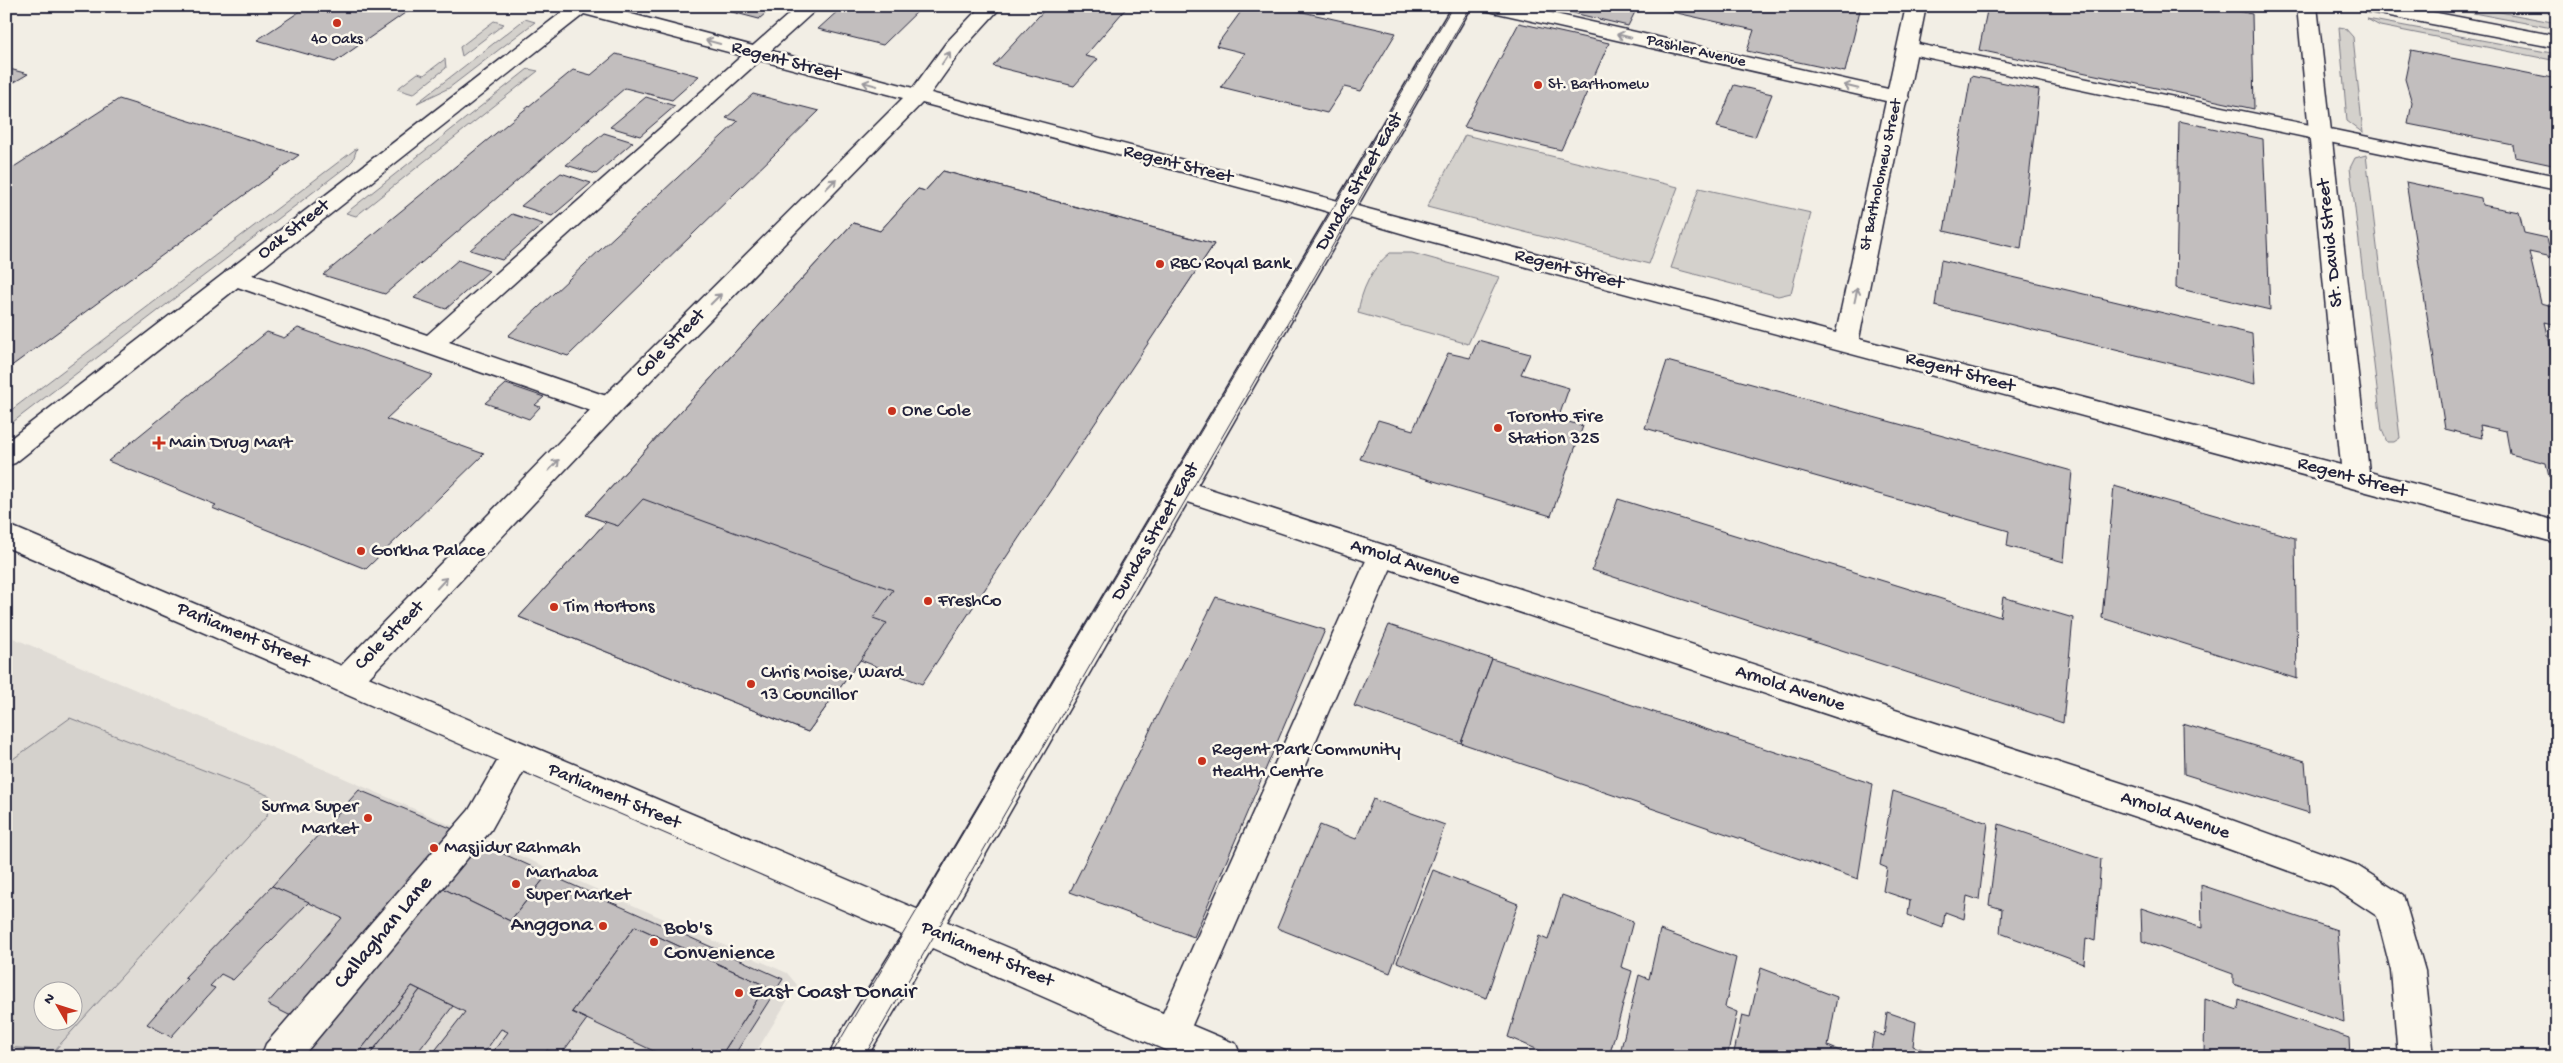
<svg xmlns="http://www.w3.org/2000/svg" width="2563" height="1063" font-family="'Gochi Hand',sans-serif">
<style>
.built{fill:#e0dcd6;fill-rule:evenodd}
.green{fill:#d4d1cc;stroke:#7b7a84;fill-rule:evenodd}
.building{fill:#c2bebe;stroke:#22223b}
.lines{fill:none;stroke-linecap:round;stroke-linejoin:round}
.service-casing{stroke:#22223b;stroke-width:3}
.minor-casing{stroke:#22223b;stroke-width:3}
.tertiary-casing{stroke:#22223b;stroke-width:3}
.secondary-casing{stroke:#22223b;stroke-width:3}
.service{fill:#fbf7ec;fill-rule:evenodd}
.minor{fill:#fbf7ec;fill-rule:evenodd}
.tertiary{fill:#fbf7ec;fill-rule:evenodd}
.secondary{fill:#fbf7ec;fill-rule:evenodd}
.tram{stroke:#22223b;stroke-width:1}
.oneway{stroke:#99979c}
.poi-dot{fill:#c8321e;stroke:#fbf7ec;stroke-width:2}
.labels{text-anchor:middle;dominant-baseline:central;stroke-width:5;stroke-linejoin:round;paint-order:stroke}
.far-poi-label{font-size:16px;fill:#22223b;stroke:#fbf7ec}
.far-street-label{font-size:16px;fill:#22223b;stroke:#fbf7ec}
.street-label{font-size:19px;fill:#22223b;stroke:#fbf7ec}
.poi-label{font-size:19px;fill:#22223b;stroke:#fbf7ec;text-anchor:start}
.near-poi-label{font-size:22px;fill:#22223b;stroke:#fbf7ec;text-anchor:start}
.near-street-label{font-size:22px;fill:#22223b;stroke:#fbf7ec}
</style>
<rect width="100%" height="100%" fill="#f2eee5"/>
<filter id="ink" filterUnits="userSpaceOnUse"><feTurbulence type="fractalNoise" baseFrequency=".02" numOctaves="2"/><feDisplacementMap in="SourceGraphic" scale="10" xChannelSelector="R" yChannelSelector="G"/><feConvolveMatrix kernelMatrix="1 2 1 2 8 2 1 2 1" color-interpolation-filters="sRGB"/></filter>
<g filter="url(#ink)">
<g class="built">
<polygon points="2507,6 2557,6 2557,16"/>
<path d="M6,635L330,772L787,973L797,985L753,1057H6ZM42,990H72V1020H42Z"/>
</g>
<g class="green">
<polygon points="2437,6 2469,6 2557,23 2557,29"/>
<polygon points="525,19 535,22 449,88 417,103"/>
<polygon points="2367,19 2557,54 2557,61 2380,26"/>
<polygon points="494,21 504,24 462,56 460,47"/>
<polygon points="2339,27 2345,28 2353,37 2363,133 2347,121"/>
<polygon points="445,59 446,68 413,94 397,89 418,73 424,75"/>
<polygon points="528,69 538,71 356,216 346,213"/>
<polygon points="1465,135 1678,187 1649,264 1427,207"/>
<polygon points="357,148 353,160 346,167 9,425 6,423 6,414"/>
<polygon points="2366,155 2400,438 2394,442 2387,442 2382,430 2350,168 2355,158"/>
<polygon points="1699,188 1811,213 1791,293 1778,296 1671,268"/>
<path d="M1390,253H1412L1499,277L1468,344L1358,313C1361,291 1372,267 1390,253Z"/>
<path d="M70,718L270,796L267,816L54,1051L6,1047V764ZM42,990H72V1020H42Z"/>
</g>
<g class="building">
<polygon points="308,6 415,6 335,62 257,40"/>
<polygon points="709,6 774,6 759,19"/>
<polygon points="857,6 923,6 883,45 818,29 840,9 851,12"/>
<polygon points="1048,6 1128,6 1085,56 1098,59 1074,86 993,66"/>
<polygon points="1245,6 1276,6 1396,33 1361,91 1344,87 1327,113 1221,87 1245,53 1216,46"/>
<polygon points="1544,6 1638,6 1628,26"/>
<polygon points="1645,6 1861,6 1845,72 1747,51 1754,30"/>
<polygon points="1988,6 2215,6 2252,14 2254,109 1979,50"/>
<polygon points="1519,23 1609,43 1561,150 1464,127"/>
<polygon points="2411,50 2557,79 2557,166 2515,157 2513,145 2408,124 2412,103 2405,79"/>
<polygon points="616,54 699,76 672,100 625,88 385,294 323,275 573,70 591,75"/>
<polygon points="6,68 28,74 6,87"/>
<polygon points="1971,76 2039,90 2021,249 1944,231"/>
<polygon points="1734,85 1772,94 1755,137 1717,127"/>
<polygon points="753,94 819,111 568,356 508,336 738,121 726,118"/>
<polygon points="646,97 675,106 640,136 610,127"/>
<polygon points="119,99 299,155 6,370 6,172"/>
<polygon points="2179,121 2263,139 2270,310 2176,288"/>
<polygon points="604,133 633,142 596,174 566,165"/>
<polygon points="943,171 1214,244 1160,325 1019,283 996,313 878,278 675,511 643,499 618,526 586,515 853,223 880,231 918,189 925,191"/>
<polygon points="943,171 1214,244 922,684 860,660 808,732 519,617 606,522 586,515 853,223 880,231 918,189 925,191"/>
<polygon points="561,173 591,183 552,216 521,206"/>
<polygon points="2406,182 2481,198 2482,205 2519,212 2524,233 2547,238 2552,257 2529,252 2541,303 2557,307 2557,325 2545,322 2557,375 2557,479 2549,477 2546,463 2510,454 2506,431 2480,425 2482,438 2445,429"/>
<polygon points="512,214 543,224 502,260 470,250"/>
<polygon points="458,260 489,271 446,309 414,298"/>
<polygon points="1941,260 2252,334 2255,384 1935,306"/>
<polygon points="298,328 433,375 386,419 484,454 366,569 212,508 216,505 108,461 267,332 284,338"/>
<polygon points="1478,340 1530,354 1521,374 1569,388 1558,419 1583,426 1551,516 1360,459 1378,420 1413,430 1448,353 1470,358"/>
<polygon points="1667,361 2072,471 2064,562 2007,546 2009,531 1645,428"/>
<polygon points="506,384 544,397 535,405 540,407 529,419 485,403"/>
<polygon points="2114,486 2295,538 2297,679 2102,618"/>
<polygon points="643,499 893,590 873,618 887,623 808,732 519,617 606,522 618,526"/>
<polygon points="1618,499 2000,617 2003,597 2073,618 2063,723 1592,570"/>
<polygon points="1216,597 1325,630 1194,937 1070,892"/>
<polygon points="1389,625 1492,659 1461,743 1354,706"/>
<polygon points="1492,659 1873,784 1858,879 1461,743"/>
<polygon points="2183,724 2305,761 2309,813 2184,774"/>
<polygon points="359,790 460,832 305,1023 267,1004 342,918 272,886"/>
<polygon points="1893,791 1988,823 1979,900 1967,896 1964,919 1945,912 1943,928 1908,915 1910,900 1883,891 1887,868 1880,865"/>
<polygon points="1373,799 1445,825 1390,973 1277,928 1320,825 1356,839"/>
<polygon points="1999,824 2101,859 2095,941 2086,938 2084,964 2000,933 2002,909 1989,905"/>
<polygon points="473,840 548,874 510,921 436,885"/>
<polygon points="1433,870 1518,904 1486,998 1397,962"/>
<polygon points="548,874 783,979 733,1057 720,1057 766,986 635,926 572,1012 587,1019 560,1056 547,1050 541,1057 489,1057 508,1032 501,1029 481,1057 430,1057 465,1012 412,986 355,1057 293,1057 436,885 510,921"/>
<polygon points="2201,885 2337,930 2344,1022 2233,984 2233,974 2142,941 2141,908 2202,928"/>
<polygon points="272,886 309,902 233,980 221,974 210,986 215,988 171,1037 147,1024 187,979 184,978"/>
<polygon points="1562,895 1633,921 1621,967 1632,971 1609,1057 1555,1057 1508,1037 1539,936 1548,940"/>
<polygon points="635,926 766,986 720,1057 666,1057 572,1012"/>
<polygon points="1660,930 1736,958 1725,1007 1737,1012 1727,1057 1619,1057 1639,975 1649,979"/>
<polygon points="1761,968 1837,997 1828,1046 1842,1052 1841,1057 1733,1057 1742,1015 1750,1017"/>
<polygon points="412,986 420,990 368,1057 355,1057"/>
<polygon points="420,990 453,1006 414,1057 368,1057"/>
<polygon points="2205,999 2238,1010 2239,1000 2349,1038 2350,1057 2204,1057"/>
<polygon points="1887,1012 1916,1022 1913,1046 1944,1057 1870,1057 1874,1032 1884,1036"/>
</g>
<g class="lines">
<g class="service-casing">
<g id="service">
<polygon points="798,6 820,6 449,342 618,400 622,407 618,414 609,416 600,414 226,283 222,277 226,271 234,269 242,271 427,335"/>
<polygon points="1908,42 2557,176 2557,190 1901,52 1898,48 1901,44"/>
<polygon points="1382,545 1392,548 1396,556 1183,1046 1171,1052 1159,1046 1153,1034 1159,1022 1368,556 1372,548"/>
<polygon points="517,742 528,746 532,756 491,830 302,1057 261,1057 266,1044 469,810 506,746"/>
</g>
</g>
<g class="minor-casing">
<g id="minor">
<polygon points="570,6 601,6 913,88 946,43 981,6 1002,6 961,51 931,93 1836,333 1886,101 1493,12 1486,10 1483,6 1520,6 1888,89 1906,6 1926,6 1908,96 1909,98 1906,102 1859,339 2341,465 2297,6 2317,6 2369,472 2557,521 2557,543 1418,238 1284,199 922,103 618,414 358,689 347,693 336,689 332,680 336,671 600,400 903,98 584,14 15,463 6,466 6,442"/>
<polygon points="2359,6 2401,6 2557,36 2557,48 2369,12 2362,10"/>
<polygon points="1182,480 2190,805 2356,865 2403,895 2425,971 2434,1057 2398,1057 2391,971 2377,916 2333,887 2190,835 1173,497 1169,490 1173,483"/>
</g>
</g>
<g class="tertiary-casing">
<polygon id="tertiary" points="1452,6 1472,6 937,939 925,944 913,939 908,928 913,917"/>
</g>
<g class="secondary-casing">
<path id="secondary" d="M6,524L1236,1044L1241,1057H1181L932,948L867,1057H829L834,1044L902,935C603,807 305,676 6,547Z"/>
</g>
<use href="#service" class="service"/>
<use href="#minor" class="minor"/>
<use href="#tertiary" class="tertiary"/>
<use href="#secondary" class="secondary"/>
<g class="tram">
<polyline points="830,1057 1453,6"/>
<polyline points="864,1057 1471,6"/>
</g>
</g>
<defs><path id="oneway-shaft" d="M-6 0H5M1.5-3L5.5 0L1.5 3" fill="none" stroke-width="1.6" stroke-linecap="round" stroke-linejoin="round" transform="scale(1.25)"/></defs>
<g class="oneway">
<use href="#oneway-shaft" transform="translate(1624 36) rotate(-167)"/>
<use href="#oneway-shaft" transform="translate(713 42) rotate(-165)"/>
<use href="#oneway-shaft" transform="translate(946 58) rotate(-56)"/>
<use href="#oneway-shaft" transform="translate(870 84) rotate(-165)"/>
<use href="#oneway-shaft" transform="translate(1851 87) rotate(-167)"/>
<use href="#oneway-shaft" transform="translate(831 184) rotate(-45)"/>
<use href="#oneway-shaft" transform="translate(1856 295) rotate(-78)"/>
<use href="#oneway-shaft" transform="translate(716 299) rotate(-45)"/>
<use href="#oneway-shaft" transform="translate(554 465) rotate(-47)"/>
<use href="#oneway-shaft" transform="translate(442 583) rotate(-47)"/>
</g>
</g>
<g class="poi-dot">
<circle cx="337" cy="23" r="5"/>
<circle cx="1538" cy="85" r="5"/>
<circle cx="1160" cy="264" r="5"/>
<circle cx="892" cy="411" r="5"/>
<circle cx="1498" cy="428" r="5"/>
<path d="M156.5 435.5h5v5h5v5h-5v5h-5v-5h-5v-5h5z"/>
<circle cx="361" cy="551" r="5"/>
<circle cx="928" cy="601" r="5"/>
<circle cx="554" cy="607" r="5"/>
<circle cx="751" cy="684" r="5"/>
<circle cx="1202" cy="761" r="5"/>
<circle cx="368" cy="818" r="5"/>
<circle cx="434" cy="848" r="5"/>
<circle cx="516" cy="884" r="5"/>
<circle cx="603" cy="926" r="5"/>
<circle cx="654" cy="942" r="5"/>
<circle cx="739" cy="993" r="5"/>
</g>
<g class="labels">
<g class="far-poi-label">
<text x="337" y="40">40 Oaks</text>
<text x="1548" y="85" text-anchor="start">St. Barthomew</text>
</g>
<g class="far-street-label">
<text transform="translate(1696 52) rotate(13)">Pashler Avenue</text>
<text transform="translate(1882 175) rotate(-78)">St Bartholomew Street</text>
</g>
<g class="street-label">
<text transform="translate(786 62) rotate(15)">Regent Street</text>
<text transform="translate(1178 165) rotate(14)">Regent Street</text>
<text transform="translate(1360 182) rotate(-60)">Dundas Street East</text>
<text transform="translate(294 230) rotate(-38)">Oak Street</text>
<text transform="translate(2331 243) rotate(-96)">St. David Street</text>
<text transform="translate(1569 270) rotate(15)">Regent Street</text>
<text transform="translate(671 344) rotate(-45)">Cole Street</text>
<text transform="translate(1960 373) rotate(15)">Regent Street</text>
<text transform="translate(2352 478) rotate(15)">Regent Street</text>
<text transform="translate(1156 532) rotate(-60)">Dundas Street East</text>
<text transform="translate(1405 563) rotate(18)">Arnold Avenue</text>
<text transform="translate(243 636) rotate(23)">Parliament Street</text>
<text transform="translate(390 636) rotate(-45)">Cole Street</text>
<text transform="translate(1790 689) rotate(18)">Arnold Avenue</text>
<text transform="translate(614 797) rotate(23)">Parliament Street</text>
<text transform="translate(2175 816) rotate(19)">Arnold Avenue</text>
<text transform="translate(987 955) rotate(23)">Parliament Street</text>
</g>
<g class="poi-label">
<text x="1170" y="264">RBC Royal Bank</text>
<text x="902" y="411">One Cole</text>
<text x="1508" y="417">Toronto Fire<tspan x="1508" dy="22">Station 325</tspan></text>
<text x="169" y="443">Main Drug Mart</text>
<text x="371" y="551">Gorkha Palace</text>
<text x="938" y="601">FreshCo</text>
<text x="564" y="607">Tim Hortons</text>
<text x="761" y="673">Chris Moise, Ward<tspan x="761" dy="22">13 Councillor</tspan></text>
<text x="1212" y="750">Regent Park Community<tspan x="1212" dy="22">Health Centre</tspan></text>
<text x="358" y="807" text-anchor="end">Surma Super<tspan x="358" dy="22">Market</tspan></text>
<text x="444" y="848">Masjidur Rahmah</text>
<text x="526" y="873">Marhaba<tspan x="526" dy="22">Super Market</tspan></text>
</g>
<g class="near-poi-label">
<text x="593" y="926" text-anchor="end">Anggona</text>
<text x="664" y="929">Bob's<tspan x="664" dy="25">Convenience</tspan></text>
<text x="749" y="993">East Coast Donair</text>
</g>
<g class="near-street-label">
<text transform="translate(384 933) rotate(-50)">Callaghan Lane</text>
</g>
</g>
<rect width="2563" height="1063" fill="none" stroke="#fbf7ec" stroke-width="25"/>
<rect x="12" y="12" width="2538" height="1038" fill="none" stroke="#22223b" stroke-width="2" filter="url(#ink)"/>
<g transform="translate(58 1006) rotate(309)"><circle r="24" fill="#fbf7ec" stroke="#a4a2a5"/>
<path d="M0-4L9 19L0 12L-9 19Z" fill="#c8321e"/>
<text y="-8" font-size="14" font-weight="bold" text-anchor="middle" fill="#22223b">N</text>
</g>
</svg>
